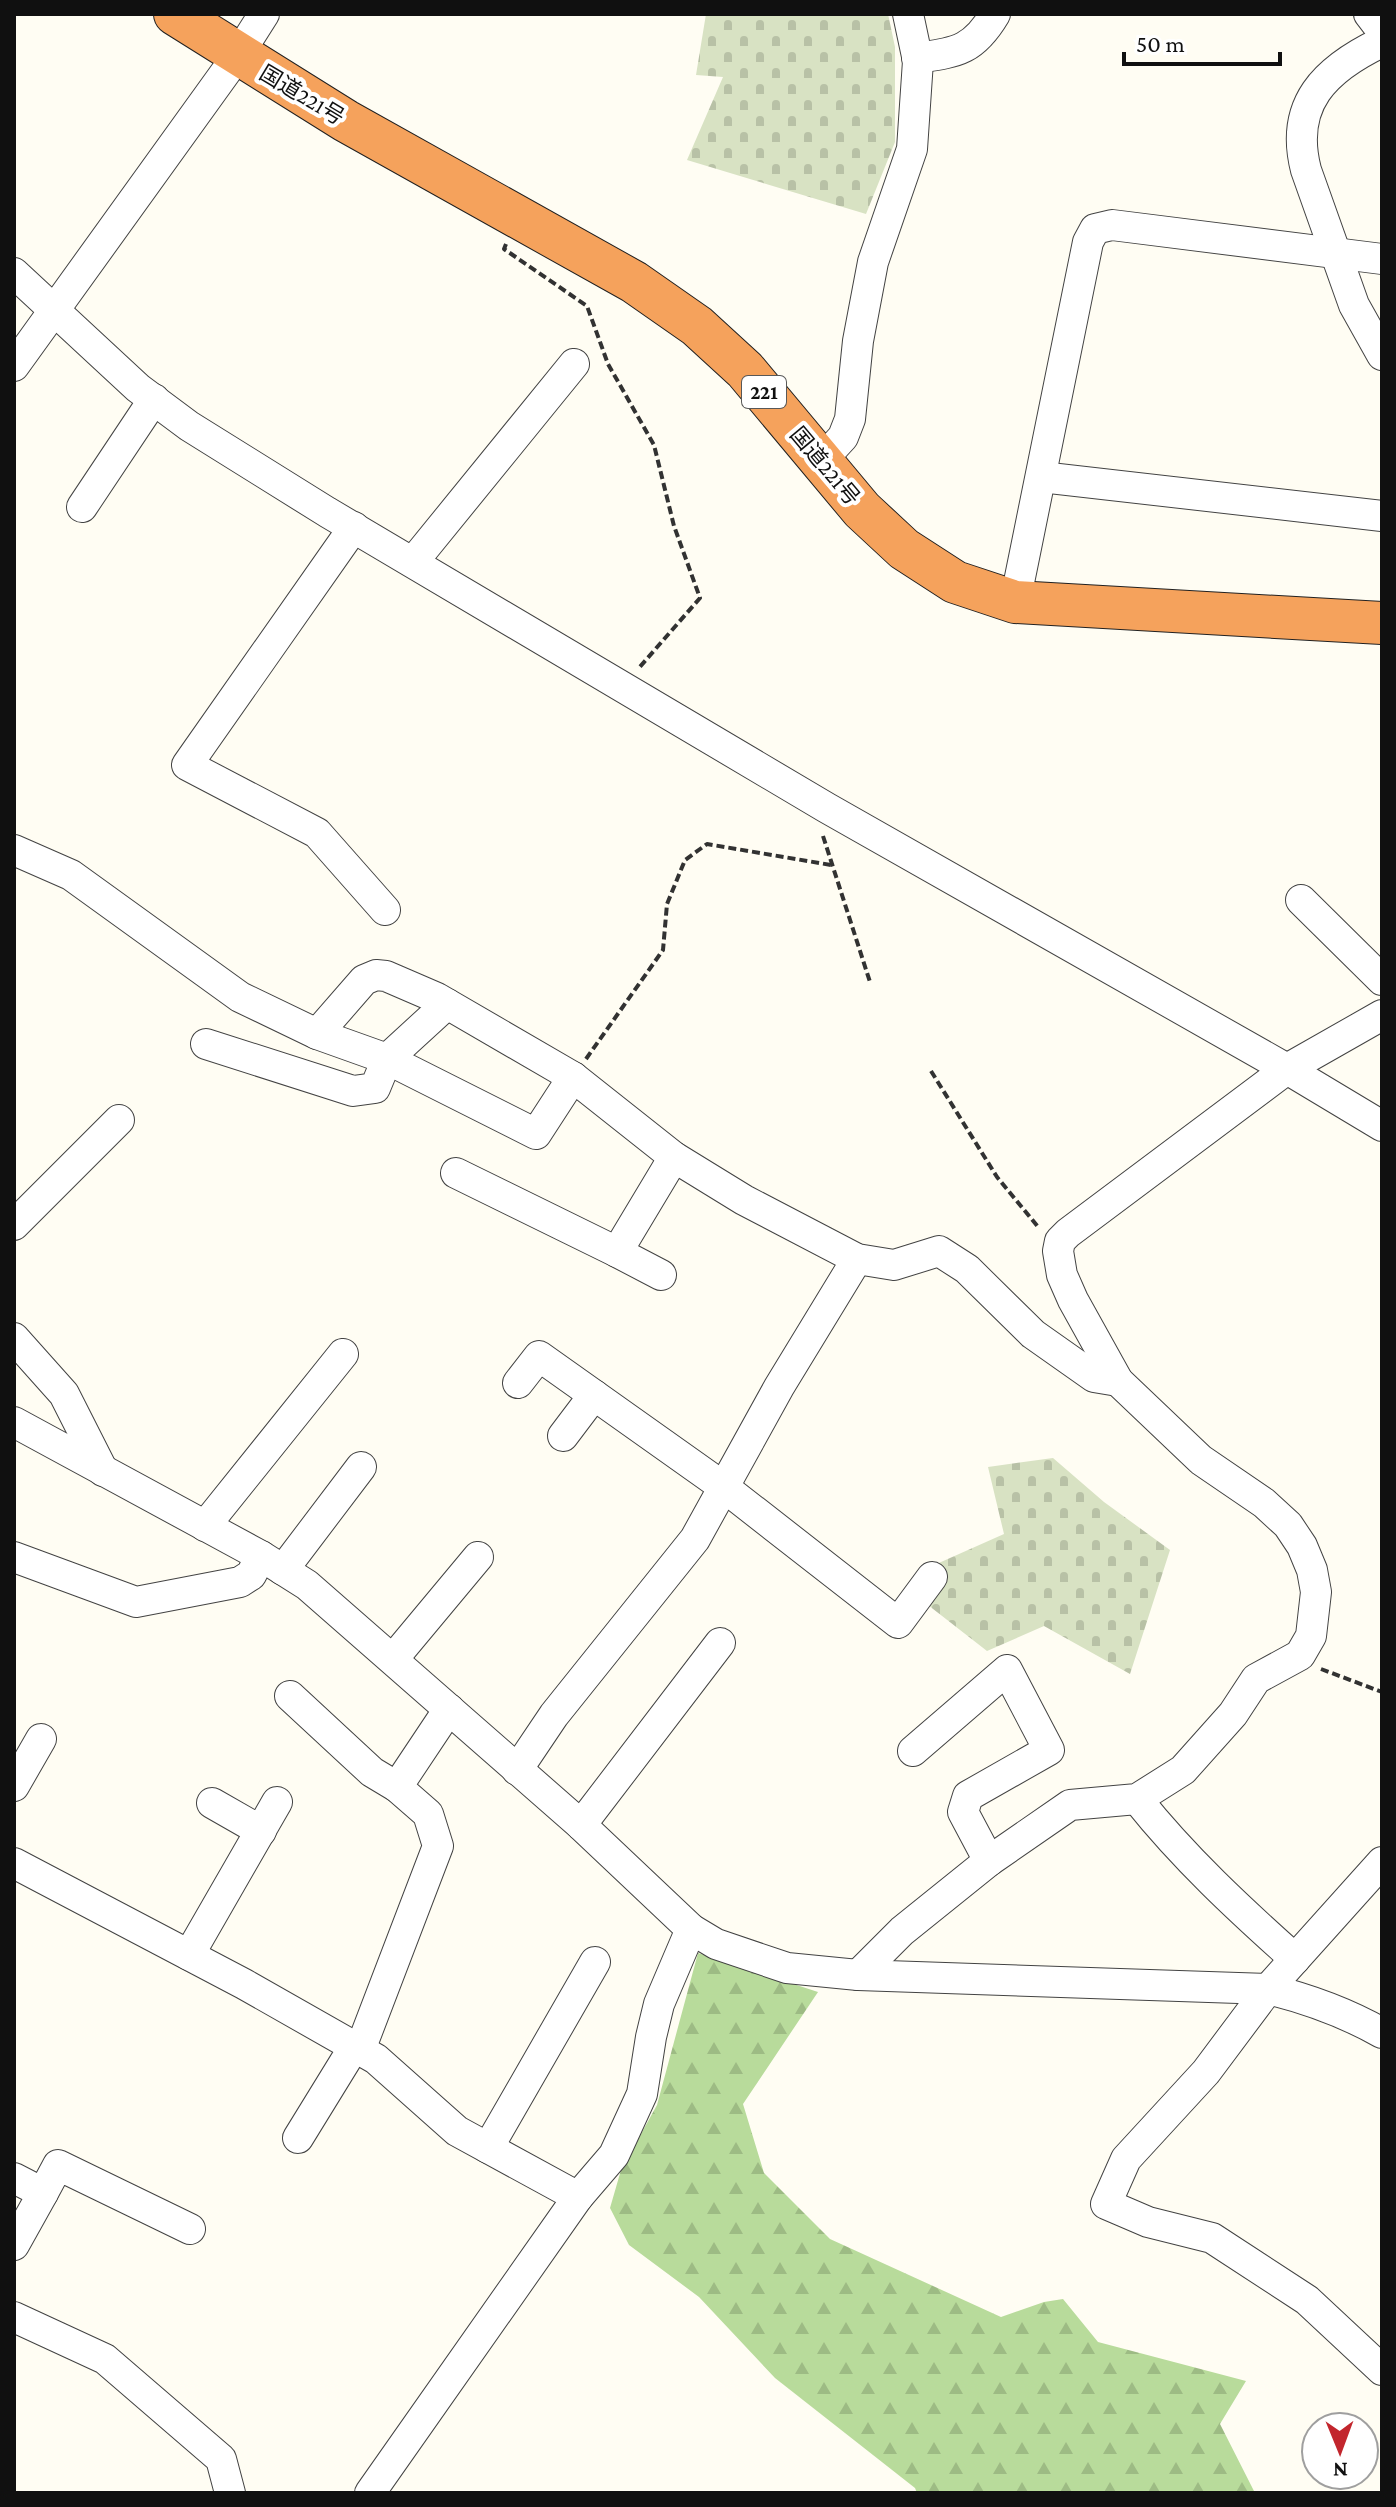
<svg xmlns="http://www.w3.org/2000/svg" width="1396" height="2507" font-family="'Crimson Pro','Noto Sans JP',serif">
<style>
.forest{fill:url(#forest-firs)}
.cemetery{fill:url(#cemetery-stones)}
.lines{fill:none;stroke-linecap:round;stroke-linejoin:round}
.minor-casing{stroke:#434343;stroke-width:32}
.highway-casing{stroke:#212121;stroke-width:44}
.path{stroke:#323232;stroke-width:4;stroke-dasharray:8 4;stroke-linecap:butt}
.minor{stroke:#fff;stroke-width:30}
.highway{stroke:#f5a25c;stroke-width:42}
.labels{text-anchor:middle;dominant-baseline:central;stroke-width:8;stroke-linejoin:round;paint-order:stroke}
.shield{fill:#fff;stroke:#585858;stroke-width:2}
.shield-label{font-size:20px;font-weight:bold;fill:#101010}
.street-label{font-size:22px;fill:#101010;stroke:#fff}
</style>
<defs>
<pattern id="forest-firs" width="22" height="20" patternUnits="userSpaceOnUse" patternTransform="scale(2)"><rect width="22" height="20" fill="#b8db9b"/><path d="M5 1l3.5 6h-7zM16 11l3.5 6h-7z" fill="#9dbb84"/></pattern>
<pattern id="cemetery-stones" width="16" height="16" patternUnits="userSpaceOnUse" patternTransform="scale(2)"><rect width="16" height="16" fill="#d8e2c3"/><path d="M2 7V4a2 2 0 0 1 4 0v3zM10 15v-3a2 2 0 0 1 4 0v3z" fill="#b8c1a6"/></pattern>
</defs>
<rect width="100%" height="100%" fill="#fffdf3"/>
<polygon class="forest" points="698,1953 818,1992 743,2104 764,2173 830,2239 1001,2317 1044,2302 1063,2299 1098,2342 1246,2381 1220,2424 1255,2493 917,2493 915,2488 775,2378 699,2297 629,2245 610,2208 621,2170 657,2105"/>
<g class="cemetery">
<polygon points="706,14 888,14 895,47 895,142 866,214 687,160 723,77 696,75"/>
<polygon points="1053,1458 1104,1502 1170,1550 1130,1674 1044,1626 987,1651 919,1598 932,1566 1004,1534 988,1467"/>
</g>
<g class="lines">
<g class="minor-casing">
<g id="minor">
<polyline points="1369,14 1382,31"/>
<path d="M1382,42C1325,69 1289,104 1306,170L1354,305L1382,355"/>
<path d="M917,58C957,52 973,51 995,14"/>
<polyline points="14,273 138,388 189,426 327,512 827,808 1287,1069 1382,1126"/>
<polyline points="14,366 238,55 264,14"/>
<polyline points="821,461 843,437 850,419 858,341 873,262 912,149 918,61 908,14"/>
<polyline points="1041,477 1382,516"/>
<polyline points="82,507 154,399"/>
<polyline points="354,527 187,765 317,833 385,910"/>
<polyline points="413,562 574,364"/>
<polyline points="1015,602 1088,242 1095,229 1112,225 1382,259"/>
<polyline points="14,850 71,875 240,997 317,1034 364,980 376,975 386,976 437,998 573,1077 674,1157 744,1200 857,1259 894,1265 939,1251 967,1269 1033,1334 1094,1377 1118,1381"/>
<polyline points="1301,900 1382,980"/>
<polyline points="317,1034 387,1059 536,1134 573,1077"/>
<polyline points="206,1044 353,1091 375,1088 387,1059 447,1004"/>
<polyline points="456,1173 617,1252 674,1157"/>
<polyline points="14,1225 119,1120"/>
<polyline points="617,1252 661,1275"/>
<polyline points="14,1338 64,1394 103,1471"/>
<polyline points="518,1383 539,1356 725,1488 898,1623 932,1577"/>
<path d="M14,1422L261,1556L307,1585L581,1825L691,1929L716,1944L787,1968L858,1975L1268,1989C1309,1999 1345,2012 1382,2033"/>
<polyline points="563,1436 594,1395"/>
<polyline points="205,1526 343,1354"/>
<polyline points="14,1557 136,1602 240,1582 251,1575 261,1556"/>
<polyline points="283,1570 361,1467"/>
<polyline points="393,1659 478,1557"/>
<polyline points="290,1696 372,1772 397,1787"/>
<polyline points="913,1751 1007,1670 1049,1750 968,1796 963,1812 989,1861"/>
<polyline points="517,1770 554,1715 695,1539 779,1387 857,1259"/>
<polyline points="14,1786 41,1739"/>
<path d="M1137,1799C1184,1858 1239,1909 1295,1959"/>
<polyline points="212,1803 261,1831"/>
<polyline points="581,1825 720,1643"/>
<polyline points="1382,1862 1268,1989 1206,2072 1126,2159 1106,2204 1148,2222 1212,2238 1307,2300 1382,2370"/>
<polyline points="14,1863 244,1984 376,2059 457,2131 578,2197"/>
<polyline points="189,1955 277,1802"/>
<polyline points="858,1975 902,1931 989,1861 1070,1805 1137,1799 1183,1770 1233,1714 1256,1679 1300,1655 1311,1636 1316,1592 1312,1570 1302,1546 1288,1525 1264,1503 1201,1460 1118,1381 1073,1300 1062,1275 1058,1251 1060,1241 1068,1233 1287,1069 1382,1015"/>
<polyline points="360,2050 438,1846 428,1814 397,1787 449,1709"/>
<polyline points="298,2138 354,2047"/>
<polyline points="488,2148 595,1962"/>
<polyline points="14,2178 43,2193 14,2245"/>
<polyline points="43,2193 58,2165 190,2229"/>
<polyline points="14,2317 105,2359 221,2459 230,2493"/>
<polyline points="370,2493 578,2197 614,2155 642,2094 651,2037 659,2004 691,1929"/>
</g>
</g>
<g class="highway-casing">
<polyline id="highway" points="175,14 346,121 634,282 697,326 745,370 862,510 904,549 955,582 1015,602 1382,623"/>
</g>
<g class="path">
<polyline points="506,244 504,249 587,306 608,364 654,445 674,526 700,598 638,669"/>
<polyline points="823,836 870,982"/>
<polyline points="586,1059 663,950 667,904 685,860 707,844 831,865"/>
<polyline points="931,1071 997,1177 1039,1228"/>
<polyline points="1321,1669 1382,1692"/>
</g>
<use href="#minor" class="minor"/>
<use href="#highway" class="highway"/>
</g>
<g class="labels">
<rect class="shield" x="742" y="376" width="44" height="32" rx="6"/>
<g class="shield-label">
<text x="764" y="392">221</text>
</g>
<g class="street-label">
<text transform="translate(302 95) rotate(31)">国道221号</text>
<text transform="translate(825 466) rotate(50)">国道221号</text>
</g>
</g>
<rect width="1396" height="2507" fill="none" stroke="#101010" stroke-width="32"/>
<g transform="translate(1340 2451) rotate(179)"><circle r="38" fill="#ffffff" stroke="#9f9f9f" stroke-width="2"/>
<path d="M0-6L14 30L0 20L-14 30Z" fill="#c2262d"/>
<text y="-12" font-size="22" font-weight="bold" text-anchor="middle" fill="#101010">N</text>
</g>
<path d="M1124 52v12h156v-12" fill="none" stroke="#101010" stroke-width="4"/>
<text x="1136" y="52" font-size="24" fill="#101010" stroke="#ffffff" stroke-width="6" paint-order="stroke">50 m</text>
</svg>
